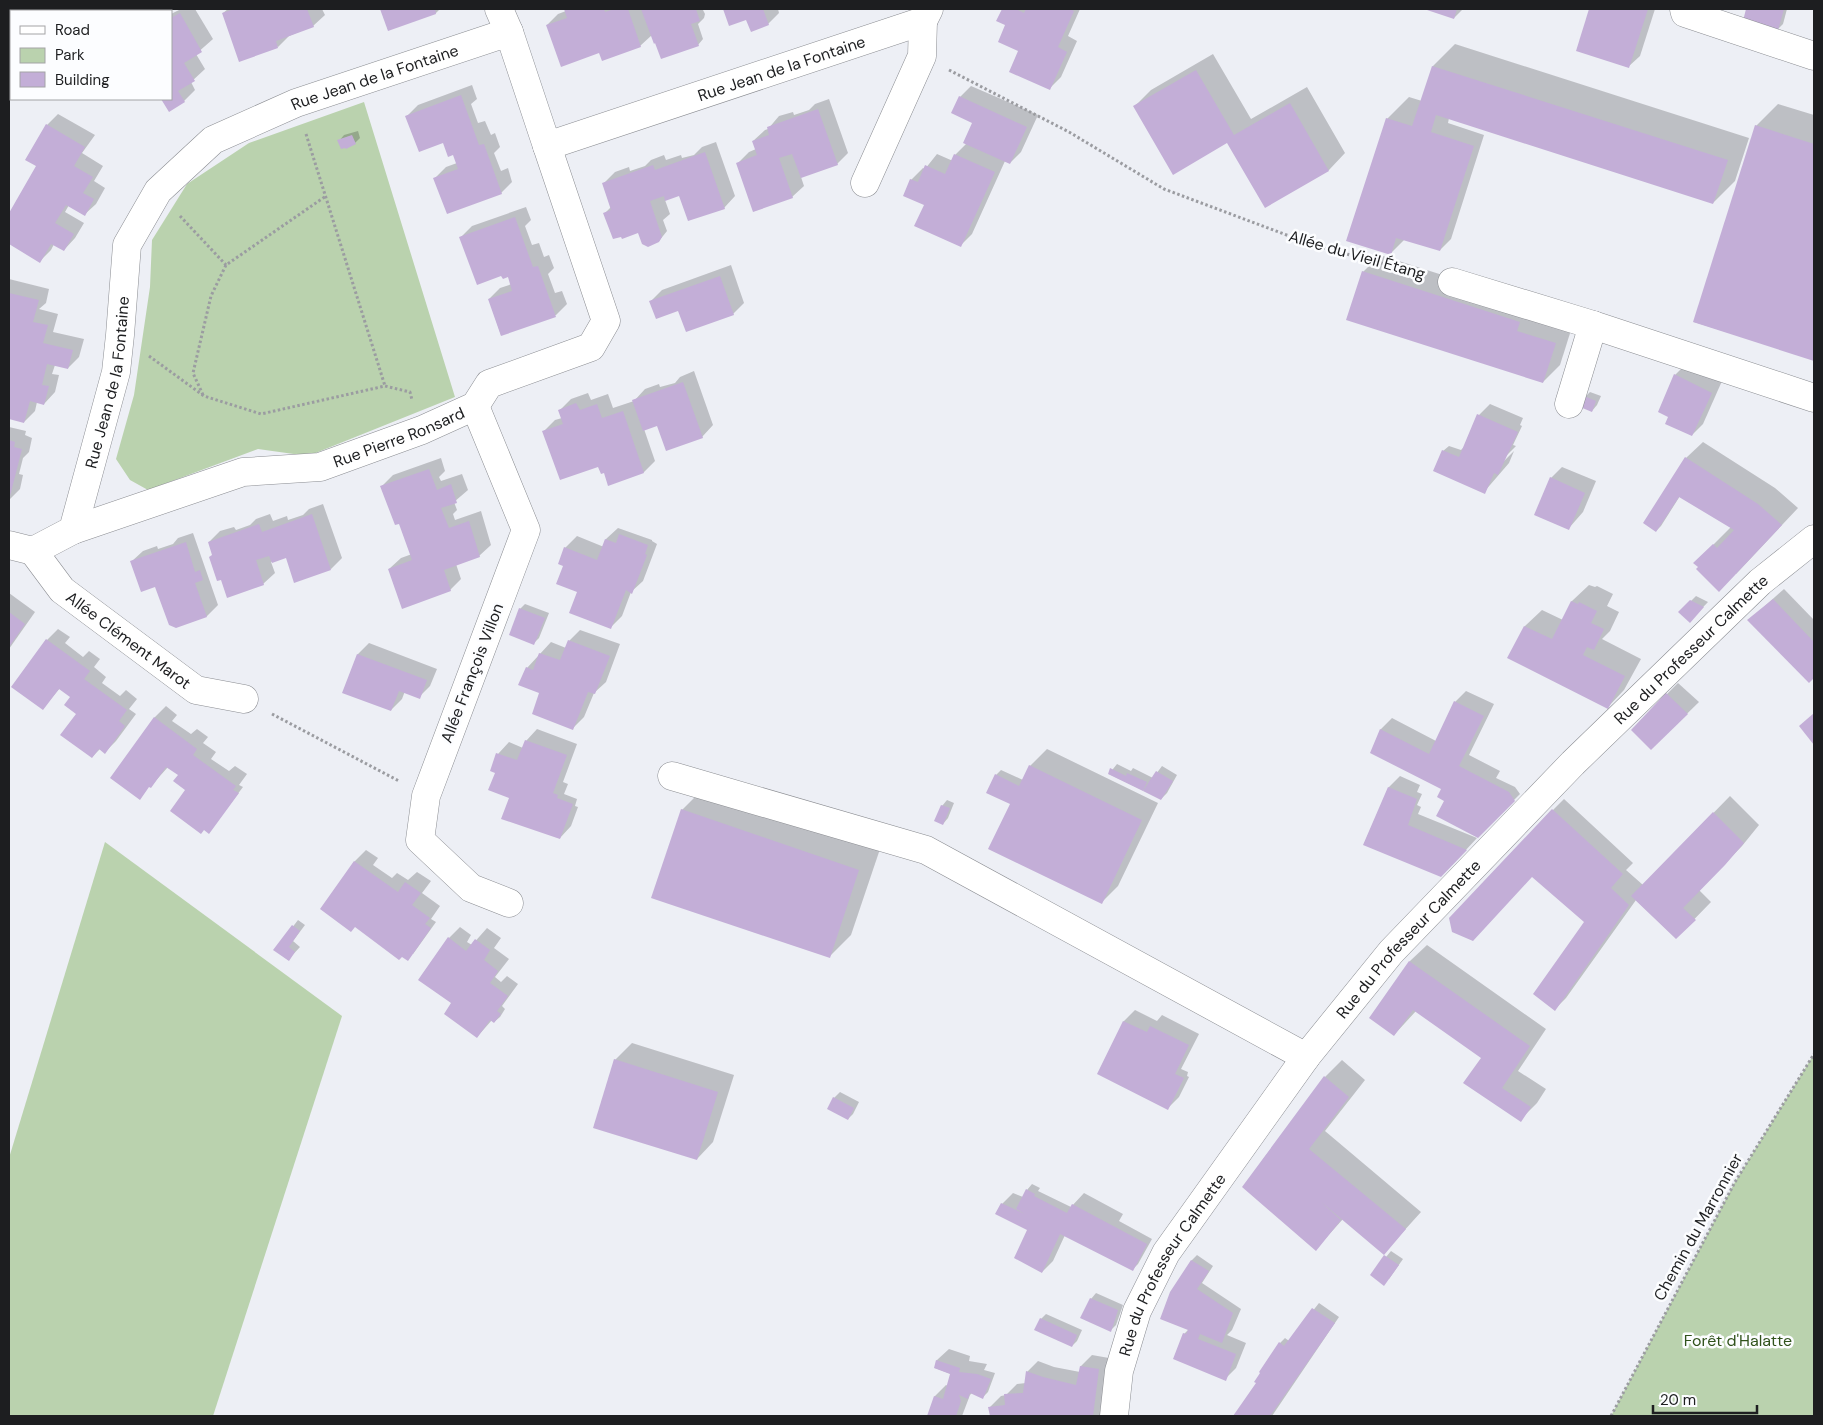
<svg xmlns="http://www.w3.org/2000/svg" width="1823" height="1425" font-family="'DM Sans',sans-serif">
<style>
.green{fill:#bad2ae}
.shadow{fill:#0003}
.building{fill:#c3aed7}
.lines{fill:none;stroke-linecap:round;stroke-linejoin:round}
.minor-casing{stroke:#8b8d92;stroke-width:29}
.path{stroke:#9b9ca1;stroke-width:3;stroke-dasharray:2.5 2.5;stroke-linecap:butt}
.minor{stroke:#fff;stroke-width:28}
.labels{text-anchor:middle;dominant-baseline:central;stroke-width:5;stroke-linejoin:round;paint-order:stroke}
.street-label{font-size:16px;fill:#1d1e20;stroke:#fcfdff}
.park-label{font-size:16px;fill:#30521b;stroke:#fcfdff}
</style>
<rect width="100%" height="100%" fill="#edeff5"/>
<g class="green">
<polygon points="364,102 455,397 308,456 258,449 148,490 130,480 116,459 134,395 150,287 152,240 187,184 249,143"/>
<polygon points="105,842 342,1016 213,1416 9,1416 9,1158"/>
<polygon points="1814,1054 1814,1416 1611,1416 1735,1182"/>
</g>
<g class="shadow">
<polygon points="181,9 195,9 213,39 196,54 205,69 191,82 195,90 184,101 169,110 162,99 171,99 171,14"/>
<polygon points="228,9 322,9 325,15 313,26 289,36 278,47 223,13"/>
<polygon points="381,9 440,9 436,13 388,29"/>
<polygon points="565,9 706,9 703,10 705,14 704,18 698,24 703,39 698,45 652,35 640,46 600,52 547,25 558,14 566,11"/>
<polygon points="724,9 778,9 779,13 768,24 747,18 730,24"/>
<polygon points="1003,9 1080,9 1068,36 1077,41 1061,77 1049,89 1019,52 1007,24 998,20"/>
<polygon points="1426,9 1463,9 1454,18"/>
<polygon points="1591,9 1655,9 1640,56 1628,67 1577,50"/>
<polygon points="1747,9 1787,9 1783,24 1778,29 1745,20"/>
<polygon points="1455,44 1749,138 1735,181 1713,203 1449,118 1448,123 1484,135 1451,239 1440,250 1405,239 1391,253 1387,119 1409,97 1422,101 1433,66"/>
<polygon points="1213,54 1251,119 1307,87 1345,153 1329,170 1265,206 1228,142 1134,107 1151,90"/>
<polygon points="472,85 477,99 471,104 478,123 485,121 491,135 495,133 500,147 494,153 501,171 508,168 512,182 501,193 435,178 446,167 457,163 454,153 444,142 407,116 418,105"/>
<polygon points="971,86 1038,115 1021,152 1010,163 1005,161 972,234 961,245 925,205 911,180 923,168 925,169 937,154 953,161 955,155 967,143 974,122 960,97"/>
<polygon points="829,99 848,153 837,164 801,177 804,186 792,197 738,163 749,152 756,149 753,141 765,130 768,129 779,116 793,112 794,115 809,110 815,104"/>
<polygon points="1778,104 1814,115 1814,359 1694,322 1756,126"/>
<polygon points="58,114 95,135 82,153 103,166 94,181 105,188 96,204 84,215 69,205 65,212 84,223 75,238 64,250 54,244 51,250 40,261 9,243 9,215 38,166 47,125"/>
<polygon points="358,131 360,138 355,143 339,141 344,135"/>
<polygon points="716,142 735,196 724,208 680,194 665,200 670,214 663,220 667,231 659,241 605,213 611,207 604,183 615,172 629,167 630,171 645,166 651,160 664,155 666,160 681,155 682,158 694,155 702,147"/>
<polygon points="526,207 531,220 525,226 532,245 539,243 544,257 549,255 554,268 548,274 555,293 562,291 567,304 556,315 501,335 489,299 500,288 512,284 508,276 461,237 472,226"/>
<polygon points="1380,255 1536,305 1572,327 1560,365 1543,382 1363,272"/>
<polygon points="731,265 744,303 733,314 679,310 651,301 662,290"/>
<polygon points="9,279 49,289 46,303 39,309 58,314 53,332 84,339 79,357 68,368 55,365 52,374 59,375 55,392 44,404 37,402 35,411 24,422 9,418"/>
<polygon points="1686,364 1722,381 1703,424 1692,435 1670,416 1675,375"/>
<polygon points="694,371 713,425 702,437 658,425 644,429 655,461 644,472 609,484 605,471 598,465 544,431 555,420 562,418 560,410 571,399 588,393 591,400 608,394 613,408 634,401 645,389 659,384 660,387 675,383 680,377"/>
<polygon points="1590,392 1601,396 1597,405 1592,411 1585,397"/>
<polygon points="1490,404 1523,418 1520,425 1522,426 1513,445 1516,446 1505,457 1502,463 1514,451 1509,463 1484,492 1443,451 1449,446 1461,450 1465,446 1479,415"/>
<polygon points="9,427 26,431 25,435 32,438 29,452 23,458 19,474 23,475 20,489 9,500"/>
<polygon points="1703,442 1775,488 1798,508 1736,574 1700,567 1695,563 1731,527 1680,496 1661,526 1656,531 1686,458"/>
<polygon points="441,458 445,471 439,477 441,481 462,474 468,490 454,502 457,510 453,514 455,520 481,511 491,545 479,556 456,564 461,579 450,590 389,569 401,558 412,554 400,522 382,486 393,475"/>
<polygon points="1562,467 1596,481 1583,512 1569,528 1551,478"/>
<polygon points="323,504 342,558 331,569 287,556 271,562 275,573 263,584 213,554 209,542 220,531 234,527 236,530 250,525 256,519 270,514 273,521 287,516 288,520 303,515 309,509"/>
<polygon points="618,528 652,540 652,541 657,544 643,581 631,592 622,616 611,627 578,593 565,565 565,548 577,536 604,547 606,539"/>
<polygon points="193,533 218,605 207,616 176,627 156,586 131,562 143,551 157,546 158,549 173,544 178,538"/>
<polygon points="1589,585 1595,587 1597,586 1613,594 1607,606 1619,612 1610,631 1602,639 1641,659 1624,690 1608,707 1509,658 1525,626 1542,610 1563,620 1572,601"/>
<polygon points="1784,589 1814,620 1814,677 1809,681 1749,620"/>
<polygon points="9,593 35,612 9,649"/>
<polygon points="1696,596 1708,602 1690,621 1680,612"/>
<polygon points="525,604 549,613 539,638 534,643 520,609"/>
<polygon points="58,629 70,637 65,643 83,657 89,651 100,659 94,667 106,677 102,683 120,696 126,690 137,699 129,709 136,714 116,741 105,752 100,749 92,757 72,696 60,688 43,708 47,640"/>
<polygon points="580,630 620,644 606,682 594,693 584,717 573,728 540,694 527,668 551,642 566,648 569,641"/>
<polygon points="369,643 437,669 430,686 419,697 405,691 402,699 391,710 344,692 358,654"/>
<polygon points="1678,683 1699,702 1651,749 1667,694"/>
<polygon points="1466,691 1494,704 1469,755 1500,771 1496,778 1515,787 1520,794 1478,836 1445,800 1443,788 1372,752 1381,729 1392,718 1436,741 1455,702"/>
<polygon points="166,706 177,715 172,721 191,734 197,729 208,737 203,743 216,752 211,759 229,771 235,766 247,774 239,785 243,787 209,832 179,775 168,767 151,786 121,765 155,717"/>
<polygon points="537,729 577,744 563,782 568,784 564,794 577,799 575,806 578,807 571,826 560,838 510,799 496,772 498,754 509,742 523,748 526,741"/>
<polygon points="1047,749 1158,803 1118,886 1101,903 1014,799 996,775 1001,770 1023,780 1030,766"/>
<polygon points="1117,764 1131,771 1133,768 1153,778 1162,766 1177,775 1167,793 1161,799 1109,774"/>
<polygon points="1400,776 1420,785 1417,792 1422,794 1417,805 1421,807 1418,814 1477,838 1452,865 1364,844 1389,787"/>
<polygon points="704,788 880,849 851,935 829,957 682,810"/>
<polygon points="1730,796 1759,825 1742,846 1699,890 1711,902 1676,938 1636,900 1566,998 1555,1009 1586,922 1540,823 1564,799 1633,863 1626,870 1643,885"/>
<polygon points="947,800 954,803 948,818 943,824 942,806"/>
<polygon points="366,850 378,858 373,865 392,878 397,873 408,880 417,872 431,881 422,893 440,906 431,919 436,922 413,954 322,908 355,861"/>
<polygon points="298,920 305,925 293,941 300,947 288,960 275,950"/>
<polygon points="460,927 471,935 467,942 472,945 487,928 501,938 494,948 509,959 495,977 501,982 507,976 518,984 502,1006 505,1009 500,1017 494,1022 492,1020 477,1037 453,1003 449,938"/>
<polygon points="1427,945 1546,1029 1518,1071 1546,1089 1537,1103 1520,1120 1483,1058 1416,1011 1394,1035 1371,1018 1410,961"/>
<polygon points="1135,1010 1157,1021 1162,1015 1199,1034 1181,1069 1188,1072 1187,1076 1189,1077 1179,1097 1168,1108 1099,1074 1124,1021"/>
<polygon points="632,1043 734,1075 713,1142 697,1159 615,1060"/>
<polygon points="1342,1060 1365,1080 1325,1131 1421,1212 1384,1253 1343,1219 1316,1249 1261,1162 1325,1077"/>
<polygon points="840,1092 859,1102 853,1114 848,1119 834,1098"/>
<polygon points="1032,1184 1040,1188 1038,1191 1071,1207 1084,1193 1123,1214 1119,1221 1152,1239 1138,1264 1133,1269 1065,1235 1053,1261 1042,1272 1029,1229 1002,1204 1013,1193 1023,1197 1027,1190"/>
<polygon points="1391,1251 1403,1259 1389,1279 1371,1275"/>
<polygon points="1197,1255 1213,1266 1202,1283 1241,1309 1232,1330 1227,1335 1246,1343 1236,1368 1225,1379 1184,1334 1189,1329 1171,1292 1192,1260"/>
<polygon points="1096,1293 1123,1305 1116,1325 1111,1330 1091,1299"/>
<polygon points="1319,1303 1339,1317 1272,1416 1234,1416 1258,1383 1280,1343 1285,1338 1289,1341"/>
<polygon points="1046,1314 1082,1330 1077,1341 1072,1346 1041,1319"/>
<polygon points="949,1349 970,1356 969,1361 987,1364 984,1370 995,1373 988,1392 983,1397 972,1393 970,1395 962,1416 928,1416 935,1396 946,1385 948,1386 951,1374 935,1368 937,1360"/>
<polygon points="1092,1355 1109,1358 1102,1416 991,1416 990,1407 1001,1396 1006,1395 1017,1384 1026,1383 1027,1372 1038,1361 1054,1367 1080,1372 1081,1366"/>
</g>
<g class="building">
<polygon points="234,9 307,9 314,27 276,41 278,48 239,62 222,13"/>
<polygon points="380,9 435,9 436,14 388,31"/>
<polygon points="564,9 604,9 605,12 614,9 628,9 641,47 602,61 599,53 561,67 546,25 567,18"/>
<polygon points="641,9 696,9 700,21 691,24 699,46 661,59 655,43 654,44"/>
<polygon points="723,9 763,9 769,25 751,32 746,20 729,26"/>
<polygon points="1002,9 1016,9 1024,13 1026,9 1070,9 1074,11 1058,47 1067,52 1050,90 1009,72 1018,51 998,42 1005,25 996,21"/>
<polygon points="1424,9 1457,9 1454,19"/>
<polygon points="1589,9 1648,9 1629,68 1576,51"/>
<polygon points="1746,9 1784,9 1778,30 1743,21"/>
<polygon points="180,13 202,52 184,63 195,81 178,91 185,102 169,112 161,99 171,99 171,18"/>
<polygon points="1432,66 1728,160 1713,204 1436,115 1431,132 1474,146 1440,251 1396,238 1391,255 1346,241 1386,118 1412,126"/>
<polygon points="1196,70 1234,135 1290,103 1329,171 1265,208 1227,143 1173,175 1133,106"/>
<polygon points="461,95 479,145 484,144 502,194 447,214 433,178 458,169 453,155 448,157 443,143 419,152 405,116"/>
<polygon points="959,96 1027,127 1010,164 963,143 972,123 951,113"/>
<polygon points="818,109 838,165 801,178 792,154 779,158 793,198 753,212 736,163 757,155 752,141 769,135 767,127"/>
<polygon points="46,124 85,147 74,166 93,177 83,193 94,199 85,216 66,205 55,223 74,234 64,251 51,244 40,263 9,244 9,213 36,166 25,160"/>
<polygon points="1755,125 1814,144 1814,361 1693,322"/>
<polygon points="352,135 356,144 346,149 345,148 341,149 337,140"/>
<polygon points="705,152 725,209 688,221 679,196 665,201 664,196 650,201 662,237 659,242 648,247 642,244 638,233 622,239 621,237 613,239 603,213 611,210 602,183 653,165 655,170"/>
<polygon points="954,154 995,172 961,247 914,226 924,205 903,196 910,179 918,182 925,165 945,174"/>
<polygon points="515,217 533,267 538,266 556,317 501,336 488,299 512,291 508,277 503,279 501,276 477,285 459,237"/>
<polygon points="1362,271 1520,322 1517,331 1556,343 1543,383 1346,320"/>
<polygon points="720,276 734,315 686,332 678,311 656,319 649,301"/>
<polygon points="9,293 39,300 33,322 48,325 43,343 73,350 68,369 47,364 42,385 49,386 44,405 30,401 24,423 9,419"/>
<polygon points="1674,374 1712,393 1692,436 1665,424 1668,417 1658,412"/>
<polygon points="683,382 703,438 666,451 657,426 643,431 632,400"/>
<polygon points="1584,396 1596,401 1592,412 1580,407"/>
<polygon points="576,403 580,410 597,404 602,418 623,411 644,473 608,486 604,473 601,474 598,467 560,480 542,431 563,424 558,410"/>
<polygon points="1477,414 1518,432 1498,475 1494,473 1485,494 1433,471 1442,450 1459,457"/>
<polygon points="9,440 15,442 14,447 22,449 9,500"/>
<polygon points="1685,457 1758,504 1782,525 1719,592 1696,569 1698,567 1693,563 1713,544 1717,548 1734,530 1679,497 1656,532 1643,523"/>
<polygon points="429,469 437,490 451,484 457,503 441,508 449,528 469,521 480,557 444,570 451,591 402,609 388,569 412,560 399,524 395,525 380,486"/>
<polygon points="1550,477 1585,493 1569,530 1534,515"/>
<polygon points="312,514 331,570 294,583 286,558 272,563 269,556 256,560 264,585 227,598 221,580 217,581 209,557 212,555 208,542 259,524 262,532"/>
<polygon points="619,534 648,545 645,554 647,555 632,594 626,590 611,629 569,613 577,592 556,584 563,566 558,564 564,547 597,560 605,539 616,543"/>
<polygon points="186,542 195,572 200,570 203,580 195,583 207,617 176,628 169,625 155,587 141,592 130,561"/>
<polygon points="1773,599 1814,642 1814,678 1809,683 1747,620"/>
<polygon points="1690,600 1704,607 1690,623 1678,612"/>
<polygon points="1571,601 1578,604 1579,602 1597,611 1591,623 1604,629 1594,650 1587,647 1583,655 1625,676 1608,709 1507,658 1524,626 1552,639"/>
<polygon points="519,608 545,618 534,645 509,635"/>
<polygon points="9,612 25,624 9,647"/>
<polygon points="46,639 90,671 84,679 127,710 119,721 125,726 105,754 99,749 92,758 60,735 76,714 64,705 70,697 59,689 43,710 11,687"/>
<polygon points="568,640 610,656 595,694 588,692 573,730 532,714 539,693 518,685 526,667 533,670 539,653 560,660"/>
<polygon points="357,654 427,680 420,699 399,691 391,711 342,693"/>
<polygon points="1666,693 1688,714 1651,750 1631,730"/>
<polygon points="1454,701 1484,716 1459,766 1509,792 1515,801 1478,838 1436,816 1444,801 1437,797 1441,789 1370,753 1380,729 1429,754"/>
<polygon points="1814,713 1814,745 1799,726"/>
<polygon points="154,717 197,749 193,755 236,786 233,790 239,793 209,834 204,830 201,834 170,811 185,790 173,781 178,775 166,767 151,788 149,787 140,800 110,778"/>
<polygon points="525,740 567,755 553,793 558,795 557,798 573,804 560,839 501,819 509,798 488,790 495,773 490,771 496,753 517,760"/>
<polygon points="1029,765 1142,820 1102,904 988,849 1010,804 986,793 995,774 1019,786"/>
<polygon points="1110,768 1126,776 1127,773 1147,782 1143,791 1108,774"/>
<polygon points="1156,771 1173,781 1161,800 1143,791"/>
<polygon points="1388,787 1417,799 1408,825 1467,850 1441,877 1363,845"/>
<polygon points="941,805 950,808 943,825 934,821"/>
<polygon points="681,809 859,870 830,958 651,898"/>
<polygon points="1552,809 1623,874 1611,888 1629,905 1555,1011 1533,994 1584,922 1532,877 1473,941 1452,932 1449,918"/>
<polygon points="1713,812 1744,843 1725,865 1683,908 1696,920 1676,939 1631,896"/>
<polygon points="354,861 398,892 405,882 421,893 412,905 430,918 425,924 431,928 408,961 402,957 399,960 355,927 351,932 320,909"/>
<polygon points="292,925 300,931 289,947 295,952 289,961 273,950"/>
<polygon points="448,937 466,951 475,939 490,950 484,960 498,971 490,983 508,996 497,1011 501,1014 494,1023 490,1020 477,1038 444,1014 451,1003 418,980"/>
<polygon points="1409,961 1530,1046 1502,1088 1531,1107 1521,1122 1463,1083 1481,1058 1413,1010 1394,1036 1369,1018"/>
<polygon points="1123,1021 1147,1032 1150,1026 1189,1045 1175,1074 1184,1078 1168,1110 1097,1074"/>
<polygon points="614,1059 718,1092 697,1160 593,1128"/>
<polygon points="1324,1076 1349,1097 1309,1149 1406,1229 1384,1255 1320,1201 1341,1220 1316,1251 1242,1187"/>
<polygon points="833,1097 854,1108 848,1120 827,1109"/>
<polygon points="1026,1189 1035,1194 1034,1196 1067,1213 1072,1204 1147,1244 1133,1271 1060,1234 1042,1273 1014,1258 1027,1230 995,1214 1001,1203 1025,1214 1016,1209"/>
<polygon points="1384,1255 1399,1265 1384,1286 1370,1275"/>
<polygon points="1191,1260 1209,1271 1197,1289 1233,1313 1222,1343 1200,1334 1198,1339 1236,1354 1226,1381 1173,1359 1183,1333 1186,1334 1188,1330 1160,1319 1170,1292"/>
<polygon points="1090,1298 1118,1310 1111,1332 1080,1318"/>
<polygon points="1312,1308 1335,1323 1270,1416 1233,1416 1256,1383 1254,1382 1260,1373 1259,1372 1279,1342 1284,1346"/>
<polygon points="1040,1318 1077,1335 1072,1347 1034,1330"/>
<polygon points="936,1360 960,1368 959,1372 977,1374 991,1379 983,1399 970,1393 968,1399 959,1395 961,1401 956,1416 927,1416 934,1396 943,1399 950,1374 934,1368"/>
<polygon points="1080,1366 1099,1369 1093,1416 990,1416 988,1407 1005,1405 1004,1394 1023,1393 1026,1371 1043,1377 1076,1385"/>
</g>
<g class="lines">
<g class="minor-casing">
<g id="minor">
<polyline points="499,9 509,32"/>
<polyline points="1684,9 1685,13 1814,56"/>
<polyline points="865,183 922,56 923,21"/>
<polyline points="1452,282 1593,325 1814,398"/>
<polyline points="1569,404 1593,325"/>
<polyline points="475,406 526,530 426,796 420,840 471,888 509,903"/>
<path id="s1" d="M73,530L243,472L320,467L422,430L475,406L489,384L591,347L606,321L547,146"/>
<path id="s2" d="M9,545L33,551L73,530L116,372L120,335L127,245L158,191L213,140L296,103L509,32L547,146L923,21L929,9"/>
<path id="s3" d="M33,551L62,590L196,690L244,699"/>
<polyline points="672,776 926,850 1306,1057"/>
<path id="s4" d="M1114,1416L1119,1371L1137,1311L1166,1253L1306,1057L1391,952L1573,763L1760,582L1814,539"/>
</g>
</g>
<g class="path">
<polyline points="949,70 1069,132 1164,189 1316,246 1423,274"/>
<polyline points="306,134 385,386"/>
<polyline points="180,216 226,265"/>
<polyline points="149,356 204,396 261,414 385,386 410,392 412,400"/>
<polyline points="203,395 193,373 211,296 226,265 326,196"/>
<polyline points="272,714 399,781"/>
<polyline points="1611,1416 1735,1182 1814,1054"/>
</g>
<use href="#minor" class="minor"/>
</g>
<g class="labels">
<g class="street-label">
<text stroke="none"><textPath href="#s2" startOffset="1181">Rue Jean de la Fontaine</textPath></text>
<text stroke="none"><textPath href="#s2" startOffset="672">Rue Jean de la Fontaine</textPath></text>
<text transform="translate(1357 255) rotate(16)">Allée du Vieil Étang</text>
<text stroke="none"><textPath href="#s2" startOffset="222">Rue Jean de la Fontaine</textPath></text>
<text stroke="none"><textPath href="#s1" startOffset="341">Rue Pierre Ronsard</textPath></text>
<text stroke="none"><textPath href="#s3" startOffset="132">Allée Clément Marot</textPath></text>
<text stroke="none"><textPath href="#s4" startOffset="975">Rue du Professeur Calmette</textPath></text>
<text transform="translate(472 673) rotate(-69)">Allée François Villon</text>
<text stroke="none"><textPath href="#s4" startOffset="570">Rue du Professeur Calmette</textPath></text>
<text transform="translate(1698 1227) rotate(-61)">Chemin du Marronnier</text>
<text stroke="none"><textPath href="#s4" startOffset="165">Rue du Professeur Calmette</textPath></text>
</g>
<g class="park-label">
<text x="1738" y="1340">Forêt d'Halatte</text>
</g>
</g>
<rect width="1823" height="1425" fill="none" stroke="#1d1e20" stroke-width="20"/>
<rect x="10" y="10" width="162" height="90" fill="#fcfdff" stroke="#a3a4a6"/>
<rect x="20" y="26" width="25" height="8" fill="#ffffff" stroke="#a3a4a6"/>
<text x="55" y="35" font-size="15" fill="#1d1e20">Road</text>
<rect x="20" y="48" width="25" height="15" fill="#bad2ae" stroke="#a3a4a6"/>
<text x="55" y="60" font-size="15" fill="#1d1e20">Park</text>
<rect x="20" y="72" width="25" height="15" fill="#c3aed7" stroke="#a3a4a6"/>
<text x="55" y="85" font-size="15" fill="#1d1e20">Building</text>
<path d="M1653 1405v8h104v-8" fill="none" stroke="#1d1e20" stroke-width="2.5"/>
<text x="1660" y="1405" font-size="15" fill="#1d1e20" stroke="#fcfdff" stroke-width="4" paint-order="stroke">20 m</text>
</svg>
